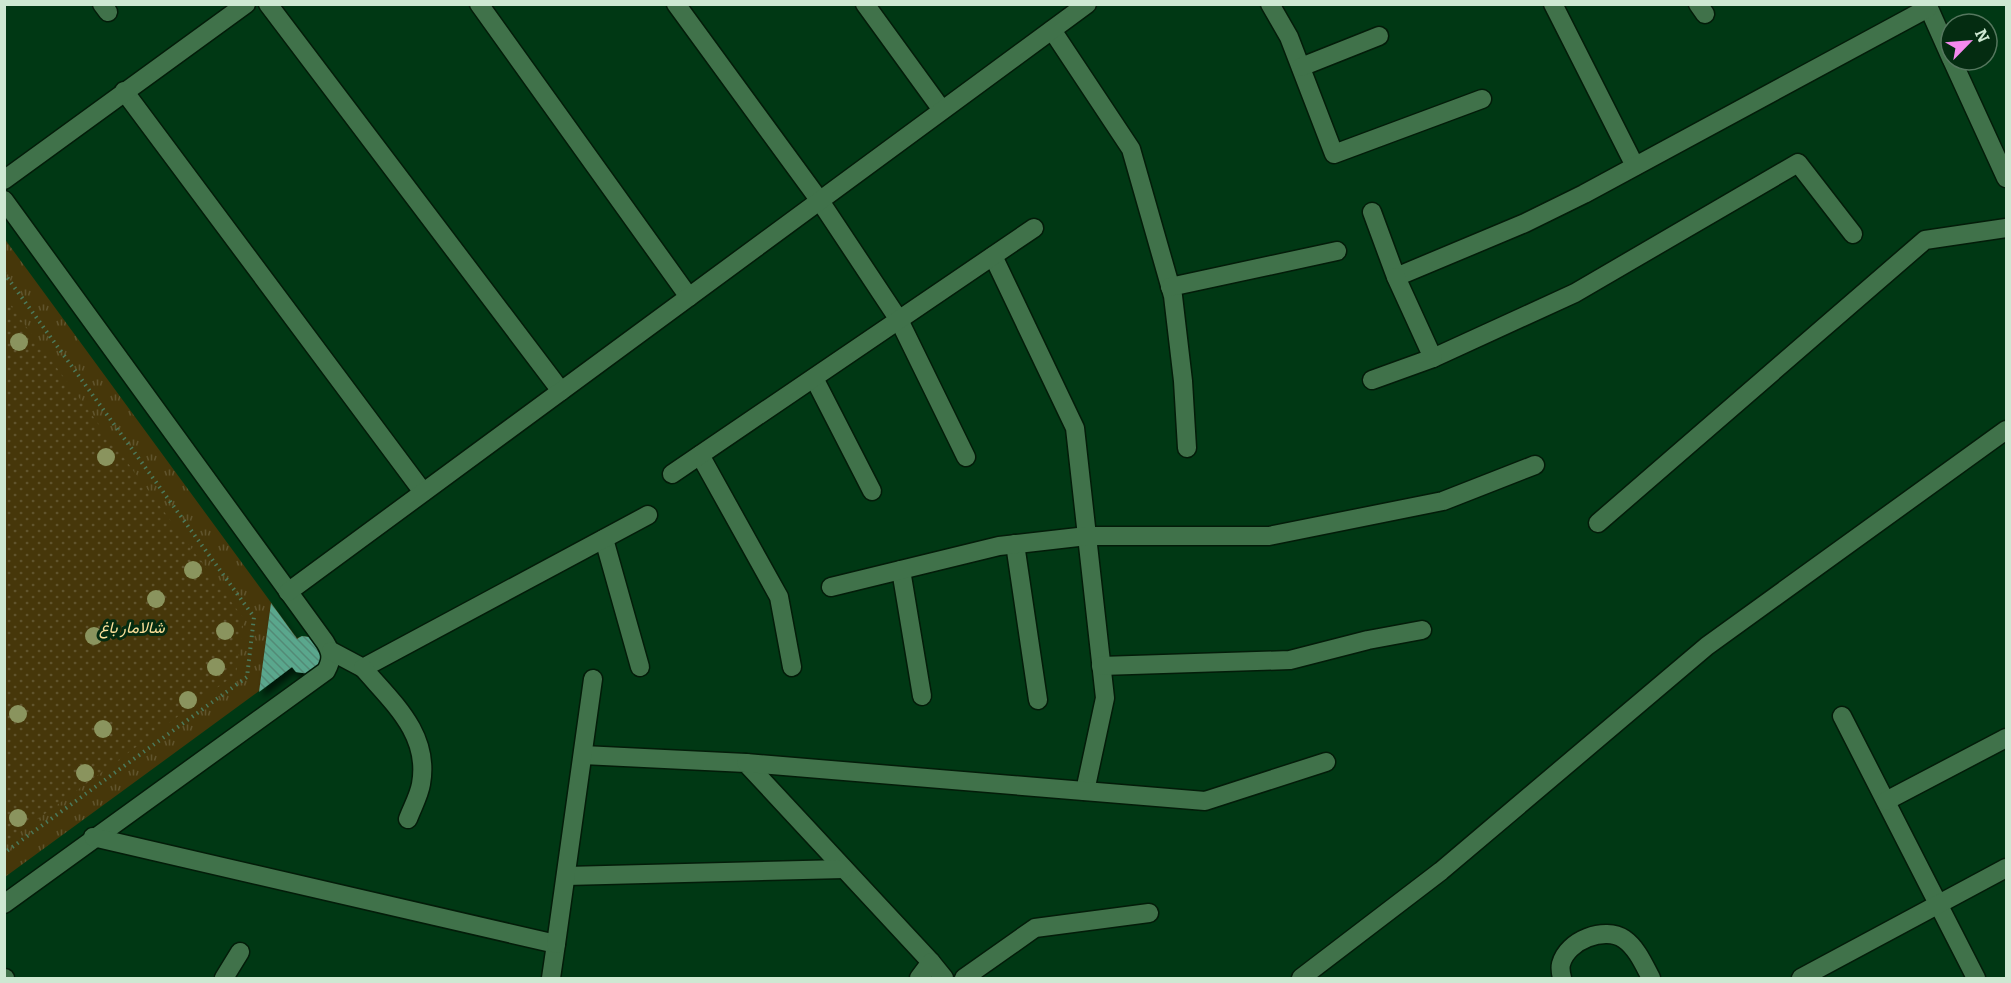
<svg xmlns="http://www.w3.org/2000/svg" width="2011" height="983" font-family="Bitter,Vazirmatn,serif">
<style>
.park{fill:url(#park-tufts)}
.garden{fill:url(#garden-dots)}
.building{fill:url(#building-back-hatch);filter:url(#shadow)}
.lines{fill:none;stroke-linecap:round;stroke-linejoin:round}
.minor-casing{stroke:#031c09;stroke-width:21}
.path{stroke:#4c795a;stroke-width:4;stroke-dasharray:1.5 4.5;stroke-linecap:butt}
.minor{stroke:#40724a;stroke-width:18}
.tree{fill:#8a945e}
.labels{text-anchor:middle;dominant-baseline:central;stroke-width:6;stroke-linejoin:round;paint-order:stroke}
.park-label{font-size:16px;font-style:italic;fill:#fbe09a;stroke:#042c11}
</style>
<defs>
<pattern id="park-tufts" width="24" height="20" patternUnits="userSpaceOnUse" patternTransform="scale(1.5)"><rect width="24" height="20" fill="#46370a"/><path d="M3 7l-1-3M5 7V3M7 7l1-3M15 17l-1-3M17 17v-4M19 17l1-3" fill="none" stroke="#60542d"/></pattern>
<pattern id="garden-dots" width="8" height="8" patternUnits="userSpaceOnUse" patternTransform="scale(1.5)"><rect width="8" height="8" fill="#46370a"/><path d="M2 2h.1M6 6h.1" fill="none" stroke="#60542d" stroke-width="1.8" stroke-linecap="round"/></pattern>
<pattern id="building-back-hatch" width="6" height="6" patternUnits="userSpaceOnUse" patternTransform="scale(1.5)"><rect width="6" height="6" fill="#5aa78d"/><path d="M-1 5l2 2M0 0l6 6M5-1l2 2" fill="none" stroke="#528a76"/></pattern>
<filter id="shadow"><feDropShadow dx="3.5" dy="6" stdDeviation="3" flood-color="#0009"/></filter>
</defs>
<rect width="100%" height="100%" fill="#003814"/>
<polygon class="park" points="4,238 297,638 302,636 316,638 310,674 296,672 292,667 5,877"/>
<polygon class="garden" points="4,297 244,619 236,674 5,843"/>
<polygon class="building" points="271,603 297,639 302,636 316,638 325,650 323,665 310,674 296,672 292,667 259,692"/>
<g class="lines">
<g class="minor-casing">
<g id="minor">
<polyline points="102,4 108,12"/>
<polyline points="268,4 561,391"/>
<polyline points="479,4 689,297"/>
<polyline points="676,4 820,201 899,320 966,457"/>
<polyline points="865,4 942,110"/>
<polyline points="1270,4 1289,37 1334,154 1482,99"/>
<polyline points="1553,4 1635,166"/>
<polyline points="1698,4 1705,14"/>
<polyline points="1927,4 1951,58"/>
<polyline points="1052,30 1131,149 1173,296 1183,381 1187,448"/>
<polyline points="1952,60 2006,178"/>
<polyline points="1301,67 1379,36"/>
<polyline points="124,91 423,492"/>
<polyline points="4,180 246,4"/>
<path d="M4,200L325,642C332,653 332,660 326,671L4,904"/>
<polyline points="1372,212 1396,277 1525,223 1584,194 1928,8"/>
<polyline points="993,256 1075,428 1105,698 1085,791"/>
<polyline points="1170,287 1337,251"/>
<polyline points="1433,358 1575,293 1798,163 1853,234"/>
<polyline points="814,378 872,491"/>
<polyline points="1372,380 1433,358 1396,277"/>
<polyline points="700,455 779,597 792,667"/>
<polyline points="672,474 1034,228"/>
<polyline points="1598,523 1925,240 2006,228"/>
<polyline points="604,539 640,667"/>
<polyline points="1015,544 1038,700"/>
<polyline points="901,570 922,696"/>
<polyline points="831,587 999,546 1087,536 1269,536 1443,501 1535,465"/>
<polyline points="288,592 1087,4"/>
<polyline points="331,651 363,668 648,515"/>
<polyline points="1101,666 1290,660 1368,640 1422,630"/>
<path d="M363,668C393,703 430,734 421,784C419,796 412,808 408,819"/>
<polyline points="1842,716 1976,978"/>
<polyline points="583,755 746,763 931,962"/>
<polyline points="746,763 1205,801 1326,762"/>
<polyline points="1886,801 2006,738"/>
<polyline points="93,837 556,944 551,978"/>
<polyline points="566,876 844,869"/>
<polyline points="556,944 593,679"/>
<polyline points="4,978 5,978"/>
<polyline points="224,978 240,952"/>
<polyline points="919,978 931,962 944,978"/>
<polyline points="964,978 1035,928 1149,913"/>
<polyline points="1301,978 1441,871 1707,646 2006,430"/>
<path d="M1562,978C1561,974 1560,968 1561,964C1567,940 1605,926 1624,939C1637,948 1644,965 1651,978"/>
<polyline points="1801,978 2006,868"/>
</g>
</g>
<polyline class="path" points="4,273 254,617 247,677 4,853"/>
<use href="#minor" class="minor"/>
</g>
<g class="tree">
<circle cx="19" cy="342" r="9"/>
<circle cx="106" cy="457" r="9"/>
<circle cx="193" cy="570" r="9"/>
<circle cx="156" cy="599" r="9"/>
<circle cx="225" cy="631" r="9"/>
<circle cx="94" cy="636" r="9"/>
<circle cx="216" cy="667" r="9"/>
<circle cx="188" cy="700" r="9"/>
<circle cx="18" cy="714" r="9"/>
<circle cx="103" cy="729" r="9"/>
<circle cx="85" cy="773" r="9"/>
<circle cx="18" cy="818" r="9"/>
</g>
<g class="labels">
<g class="park-label">
<text x="132" y="627">شالامار باغ</text>
</g>
</g>
<rect width="2011" height="983" fill="none" stroke="#cee8d2" stroke-width="12"/>
<g transform="translate(1969 42) rotate(65)"><circle r="28" fill="#042c11" stroke="#55775e" stroke-width="1.5"/>
<path d="M0-4.5L10 22L0 15L-10 22Z" fill="#f589ee"/>
<text y="-9" font-size="16" font-weight="bold" text-anchor="middle" fill="#cee8d2">N</text>
</g>
</svg>
